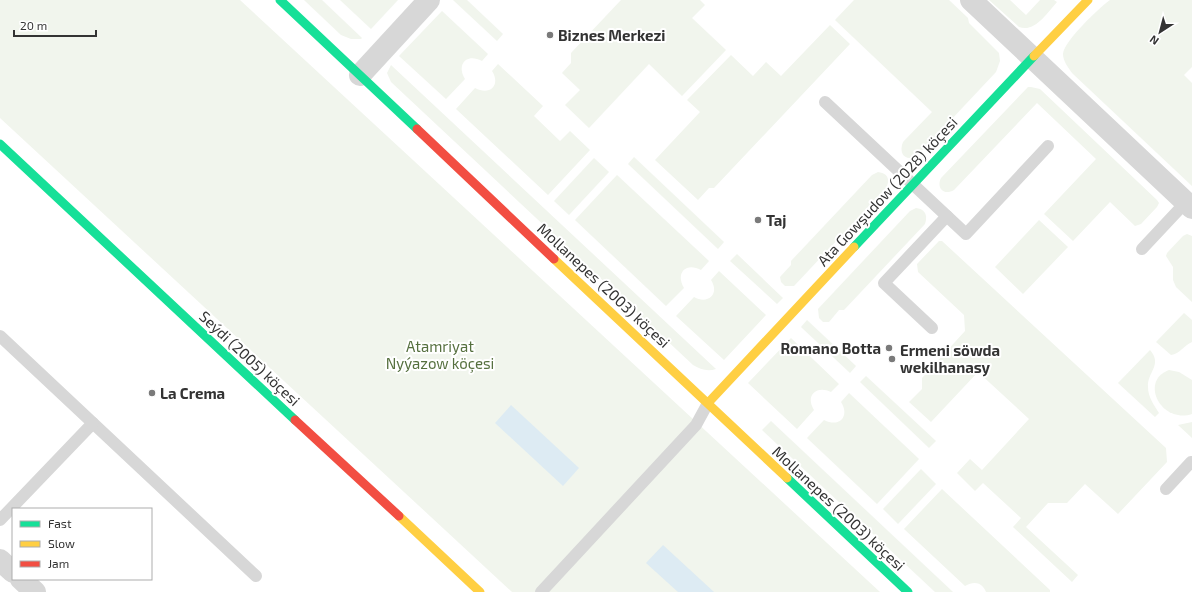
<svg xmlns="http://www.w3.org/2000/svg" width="1192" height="592" font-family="'Exo 2',sans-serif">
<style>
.green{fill:#f1f5ed}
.water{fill:#ddebf3}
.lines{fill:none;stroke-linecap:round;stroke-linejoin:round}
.lane{stroke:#d7d7d7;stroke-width:12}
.street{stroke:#d7d7d7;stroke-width:22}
.fast{stroke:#16e098;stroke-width:9}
.slow{stroke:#ffcf43;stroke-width:9}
.jam{stroke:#f24e42;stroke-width:9}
.poi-dot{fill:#7a7a7a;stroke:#fff;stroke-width:1.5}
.labels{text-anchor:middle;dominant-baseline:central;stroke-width:4;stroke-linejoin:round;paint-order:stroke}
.poi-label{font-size:15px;font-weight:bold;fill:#333;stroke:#fff;text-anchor:start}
.street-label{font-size:15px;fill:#333;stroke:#fff}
.park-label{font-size:15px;fill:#56703f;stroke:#fff}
</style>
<rect width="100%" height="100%" fill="#fff"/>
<g class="green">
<polygon points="0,0 240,0 880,592 512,592 0,118"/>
<polygon points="304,0 322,0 362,38 361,39 351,39 341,35"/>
<polygon points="340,0 398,0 371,29"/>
<polygon points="453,0 467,0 503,34 497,41"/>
<polygon points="621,0 700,0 705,5 692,18 726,50 682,96 649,64 589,128 565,105 580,90 562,73 571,63 571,53"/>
<path d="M854,0H949L968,18L969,23L999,53L1000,61L996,72L917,156C906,162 898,154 903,142L932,112L835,20Z"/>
<path d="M989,0H1010L1026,15L1040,0H1054L1057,2C1047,13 1035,33 1019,27Z"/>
<path d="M1110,0H1192V67L1184,75L1192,83V186L1072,73C1068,67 1063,61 1063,54C1064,41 1099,8 1110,0Z"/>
<path d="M442,11L488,54L482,61C467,53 456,64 465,79L446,99L399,56Z"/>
<polygon points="830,25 850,44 714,188 709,188 698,200 655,160 700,112 687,100 731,55 753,76 766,62 781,76"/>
<path d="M498,64L543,106L534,116L560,141L570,131L590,150L548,195L456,109L475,88C490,96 501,85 492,71Z"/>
<path d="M391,65L716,369C707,372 700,369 693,365L391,82L387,73Z"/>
<path d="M1028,87H1031L1040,89L1157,200L1159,203L1157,207L1141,224L1135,226L1110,202L1073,241L1044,214L1096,159L1037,103L954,190C944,196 936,188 941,178Z"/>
<polygon points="634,157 724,242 718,249 628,164"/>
<polygon points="594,158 609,172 569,215 554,201"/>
<path d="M878,172C887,173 891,179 886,188L794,286H785L781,282L780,277L791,265V261L872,175Z"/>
<path d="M617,175L709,261L701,270C686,262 675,273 684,288L666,306L575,220Z"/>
<path d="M916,208C925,209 928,215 925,224L844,310H839L829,322H823L819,318L818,309L910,211Z"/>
<polygon points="1039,220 1068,247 1023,294 995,267"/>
<polygon points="1187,234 1192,236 1192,302 1176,287 1173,280 1173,267 1166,256 1167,253 1183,236"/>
<polygon points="939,241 942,241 1166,448 1167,462 1118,514 1085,484 1067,503 1048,503 1026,527 1078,575 1072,582 1013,527 1021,518 983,483 975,491 957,473 970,459 982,470 1029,419 978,372 931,422 909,402 922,389 922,378 965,331 964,315 918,272 917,264"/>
<polygon points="737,254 783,298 777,304 730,261"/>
<path d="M719,271L766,315L724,360L676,316L694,297C708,305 720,294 711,280Z"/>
<path d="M1184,313L1192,320V342C1184,345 1180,354 1171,355L1156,342Z"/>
<polygon points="807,320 856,366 850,373 801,327"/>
<path d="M791,338L839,384L831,392C816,385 805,396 814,410L797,429L748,383Z"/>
<path d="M1150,350C1163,365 1147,372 1148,387C1148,397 1154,405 1159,413L1155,417L1118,383Z"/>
<path d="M1169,370L1179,372L1192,380V414C1161,424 1139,381 1169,370Z"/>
<polygon points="866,376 936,441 929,448 860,382"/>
<path d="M849,393L919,459L877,504L807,438L824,420C840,428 850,416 841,402Z"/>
<polygon points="771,421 953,592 935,592 762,430"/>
<polygon points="1192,422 1192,438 1178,425"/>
<polygon points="921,469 936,484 898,524 883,509"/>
<path d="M942,489L1050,590V592H986C982,582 974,581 965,586L904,529Z"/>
</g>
<g class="water">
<polygon points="511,405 579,468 563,486 495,423"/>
<polygon points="663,545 714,592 678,592 646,563"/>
</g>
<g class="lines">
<g class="lane">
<polyline points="825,102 966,234 1048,146"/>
<polyline points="1142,249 1186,202"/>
<polyline points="932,328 884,283 947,216"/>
<polyline points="0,336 256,576"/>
<polyline points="1166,489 1191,462 1192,463"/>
<polyline points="0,520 93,423"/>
<polyline points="541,592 696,425 708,403"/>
</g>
<g class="street">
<polyline points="971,0 1192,208"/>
<polyline points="360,75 429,0"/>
<polyline points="0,560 13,572"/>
<polyline points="21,579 35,592"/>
</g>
<g class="fast">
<polyline points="280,0 417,129"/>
<polyline points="0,144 295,420"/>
<polyline points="854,247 1034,56"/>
<polyline points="787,478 908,592"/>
</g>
<g class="slow">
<polyline points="1034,56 1088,0"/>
<polyline points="554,259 787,478"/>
<polyline points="708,403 854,247"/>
<polyline points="399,516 480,592"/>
</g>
<g class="jam">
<polyline points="417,129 554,259"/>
<polyline points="295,420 399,516"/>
</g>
</g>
<g class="poi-dot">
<circle cx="550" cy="35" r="4"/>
<circle cx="758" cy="220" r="4"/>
<circle cx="889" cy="348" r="4"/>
<circle cx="892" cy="359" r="4"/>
<circle cx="152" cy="393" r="4"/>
</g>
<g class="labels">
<g class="poi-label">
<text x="558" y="35">Biznes Merkezi</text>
<text x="766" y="220">Taj</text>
<text x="881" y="348" text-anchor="end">Romano Botta</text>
<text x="900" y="350">Ermeni söwda<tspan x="900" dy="17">wekilhanasy</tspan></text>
<text x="160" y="393">La Crema</text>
</g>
<g class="street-label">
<text transform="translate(887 191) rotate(-47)">Ata Gowşudow (2028) köçesi</text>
<text transform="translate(604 285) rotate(43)">Mollanepes (2003) köçesi</text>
<text transform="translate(250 358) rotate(43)">Seýdi (2005) köçesi</text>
<text transform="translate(839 508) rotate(43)">Mollanepes (2003) köçesi</text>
</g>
<g class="park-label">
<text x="440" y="346">Atamriyat<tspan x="440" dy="17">Nyýazow köçesi</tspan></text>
</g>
</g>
<rect x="12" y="508" width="140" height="72" fill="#ffffff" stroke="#adadad"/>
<rect x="20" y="521" width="20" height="6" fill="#16e098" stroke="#adadad"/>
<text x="48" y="528" font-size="12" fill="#333333">Fast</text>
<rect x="20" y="541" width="20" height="6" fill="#ffcf43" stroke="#adadad"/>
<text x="48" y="548" font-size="12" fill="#333333">Slow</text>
<rect x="20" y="561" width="20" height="6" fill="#f24e42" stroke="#adadad"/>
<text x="48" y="568" font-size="12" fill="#333333">Jam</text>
<g transform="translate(1160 32) rotate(216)" stroke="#ffffff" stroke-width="3" paint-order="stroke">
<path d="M0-3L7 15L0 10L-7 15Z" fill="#333333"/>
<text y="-6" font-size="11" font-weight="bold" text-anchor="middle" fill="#333333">N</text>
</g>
<path d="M14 30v6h82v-6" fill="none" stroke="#333333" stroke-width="2"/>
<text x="20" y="30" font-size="12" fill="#333333" stroke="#ffffff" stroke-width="3" paint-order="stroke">20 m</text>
</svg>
